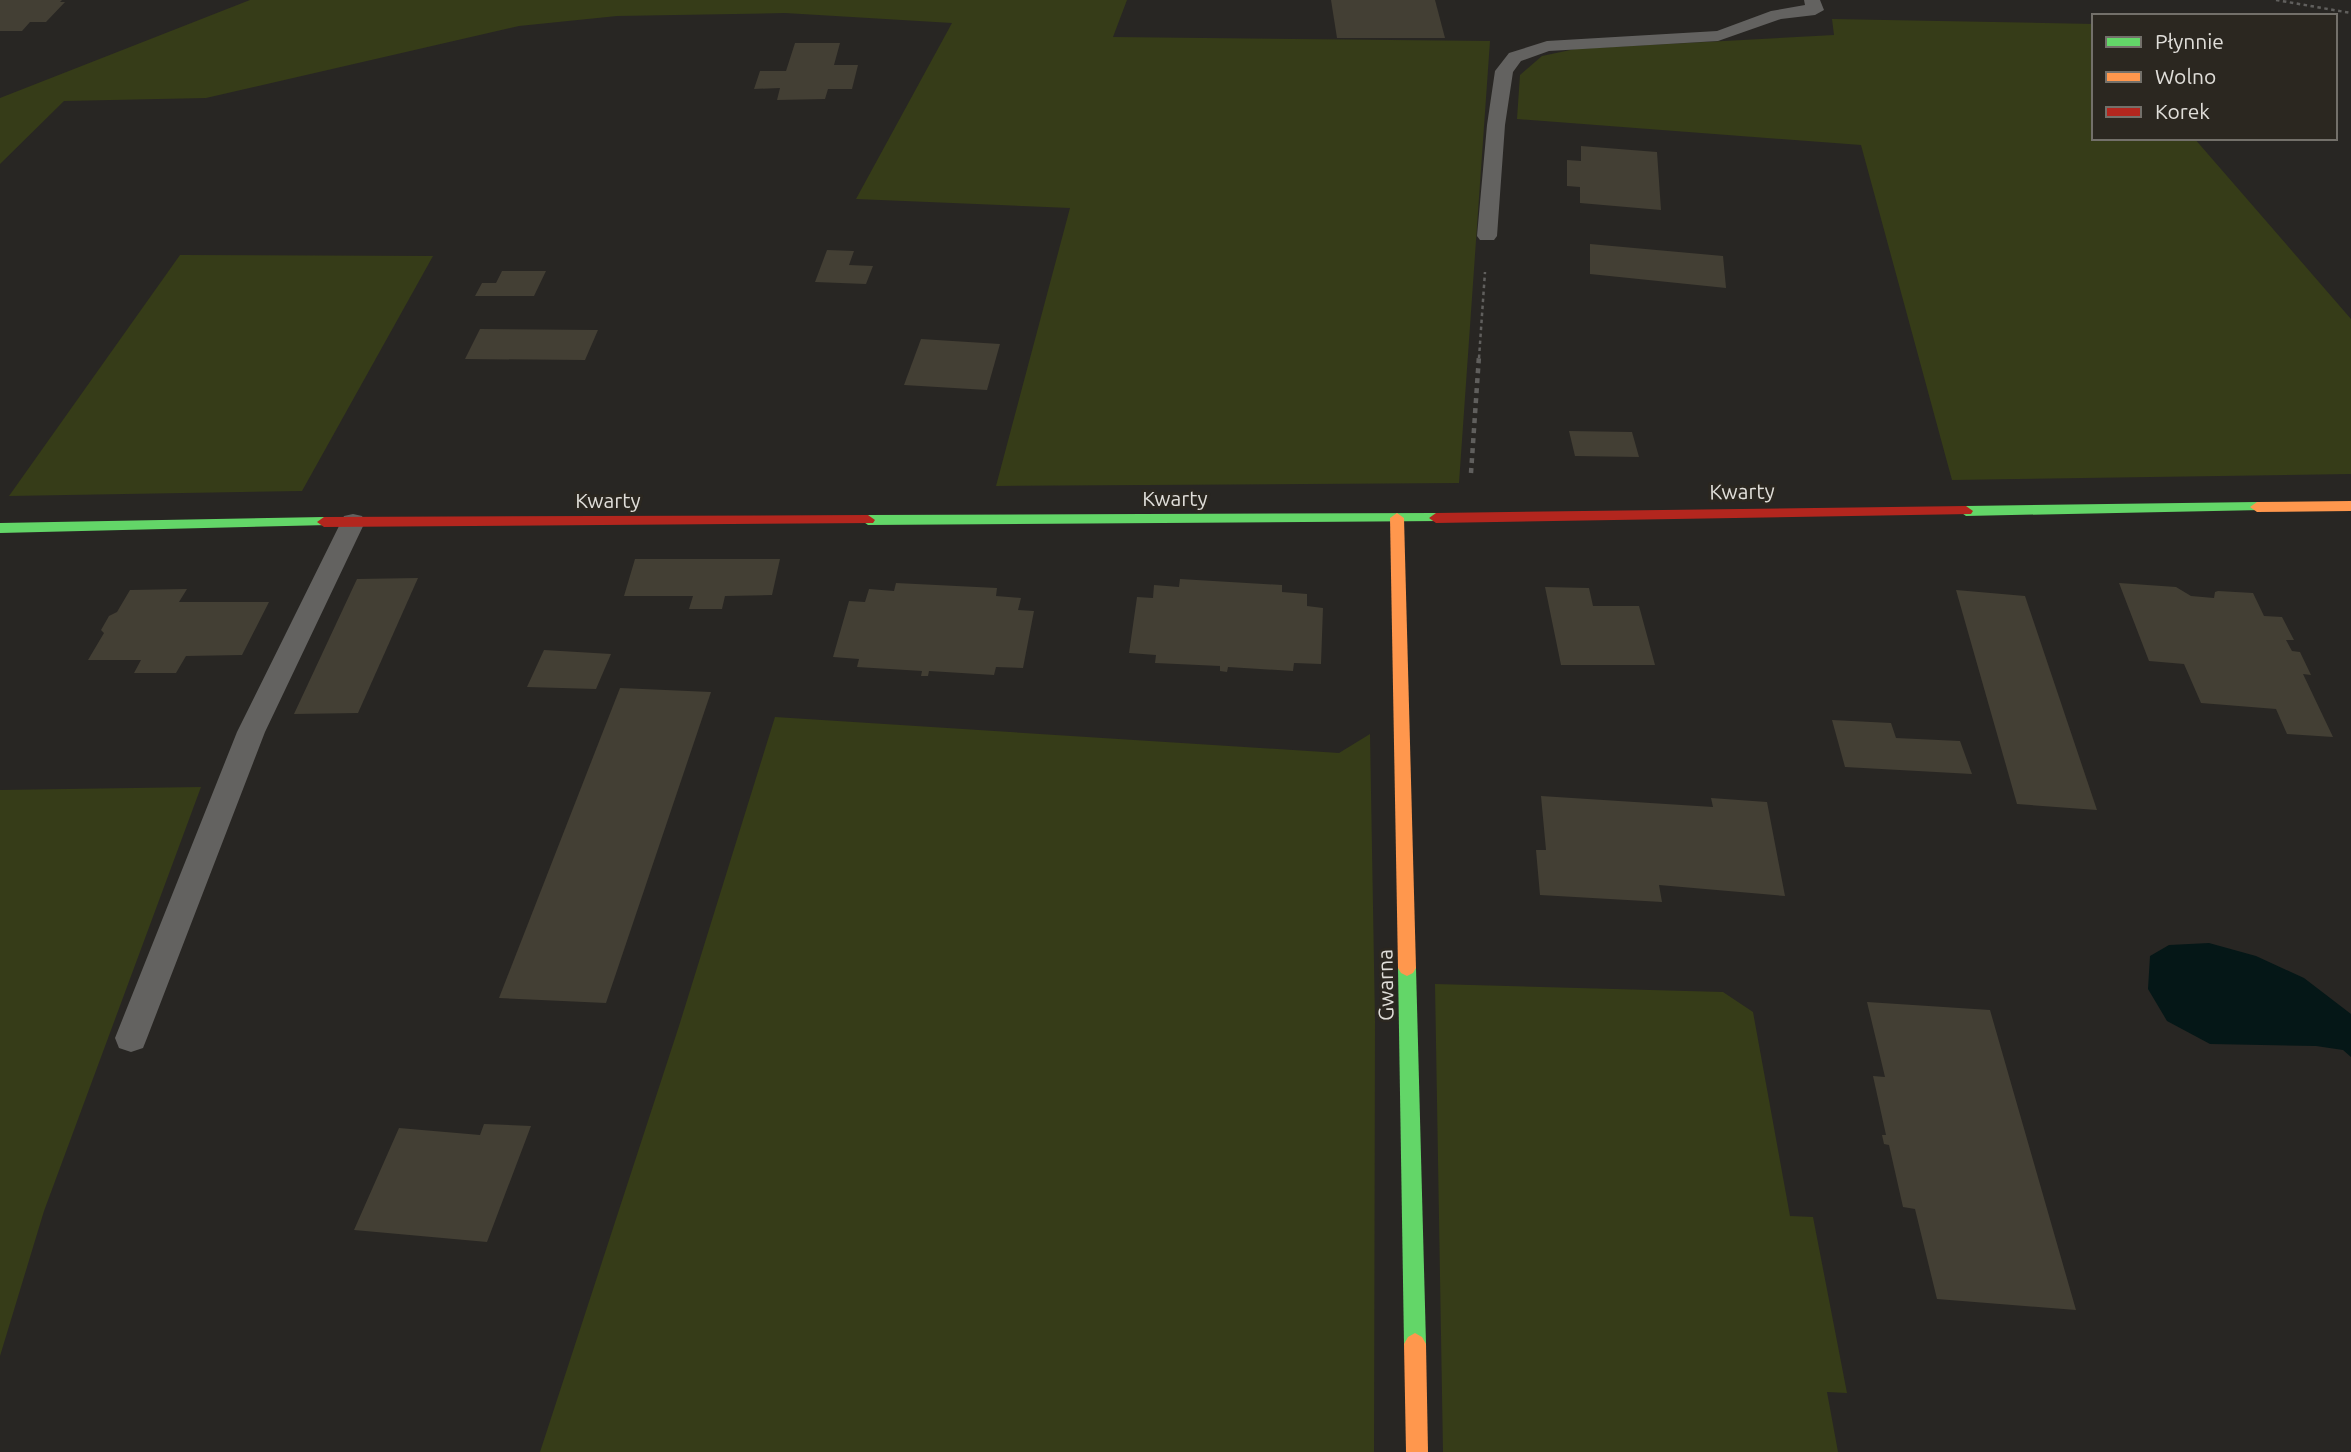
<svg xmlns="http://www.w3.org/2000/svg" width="2351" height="1452" font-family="Ubuntu,sans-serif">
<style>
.green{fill:#363c18}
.water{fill:#051717}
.building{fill:#433f34}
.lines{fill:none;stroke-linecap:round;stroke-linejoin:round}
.path-far1{stroke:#605f5d;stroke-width:2.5;stroke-dasharray:3.5 3.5;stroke-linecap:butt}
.path{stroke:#605f5d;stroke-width:4.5;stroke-dasharray:5 5;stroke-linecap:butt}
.lane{fill:#636260;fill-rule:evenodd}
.fast{fill:#63d668;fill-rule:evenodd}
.slow{fill:#ff974d;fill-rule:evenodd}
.jam{fill:#b3261e;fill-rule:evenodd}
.labels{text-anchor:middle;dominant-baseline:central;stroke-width:6;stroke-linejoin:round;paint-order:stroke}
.street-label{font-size:21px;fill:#e0ded9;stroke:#2b2720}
</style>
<rect width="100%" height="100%" fill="#282623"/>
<g class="green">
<polygon points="250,0 1127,0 1113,37 1490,41 1459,483 996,486 1070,208 856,199 952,23 785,13 617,16 519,26 206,98 64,101 0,164 0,98"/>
<polygon points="1832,19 2094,24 2094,138 2194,138 2351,319 2351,474 1952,480 1861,145 1517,119 1520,75 1542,56 1575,49 1834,35"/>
<polygon points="180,255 433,256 302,491 9,496"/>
<polygon points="775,717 1339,753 1370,734 1375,1021 1374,1452 540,1452 679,1026"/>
<polygon points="201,787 44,1211 0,1356 0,790"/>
<polygon points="1435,984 1723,992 1753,1012 1790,1216 1813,1217 1847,1393 1827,1392 1838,1452 1443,1452"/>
</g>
<polygon class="water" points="2209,943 2256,956 2304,978 2351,1014 2351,1057 2343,1050 2316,1046 2210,1044 2167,1021 2148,989 2150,956 2169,945"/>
<g class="building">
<polygon points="0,0 62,0 60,2 65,2 46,22 30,22 22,31 0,31"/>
<polygon points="1331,0 1435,0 1445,38 1337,38"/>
<polygon points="795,43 840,43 834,65 858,65 852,89 828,89 825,99 777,100 780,88 754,89 760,71 786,71"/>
<polygon points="1581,146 1657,152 1661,210 1580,203 1580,187 1567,186 1567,160 1581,161"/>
<polygon points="1590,244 1723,256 1726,288 1590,274"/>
<polygon points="827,250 854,251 849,265 873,266 866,284 815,282"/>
<polygon points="502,271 546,271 534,296 475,296 482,283 496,283"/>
<polygon points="480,329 598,330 585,360 465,359"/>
<polygon points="921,339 1000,344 987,390 904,385"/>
<polygon points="1569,431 1632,432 1639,457 1575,456"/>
<polygon points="635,559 780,559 772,595 725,596 722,609 689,609 693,596 624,596"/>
<polygon points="418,578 358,713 294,714 357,579"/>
<polygon points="1180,579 1282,585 1282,592 1307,594 1307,606 1323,608 1321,664 1294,663 1293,671 1228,667 1227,672 1220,671 1220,666 1155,663 1156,655 1129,653 1137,597 1153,598 1154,585 1179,587"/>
<polygon points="896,583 997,588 996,596 1021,598 1018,610 1034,611 1023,668 996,667 994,675 929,671 928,676 921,676 922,671 857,667 859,659 833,657 849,601 865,602 869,589 894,591"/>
<polygon points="2119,583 2176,587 2191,596 2214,598 2215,592 2218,591 2253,593 2264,616 2282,617 2294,640 2286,640 2292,651 2300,652 2311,675 2303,674 2333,737 2287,734 2276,709 2201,703 2184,664 2149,661"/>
<polygon points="1545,587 1589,588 1593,606 1639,606 1655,665 1561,665"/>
<polygon points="187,589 179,602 269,602 242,655 186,656 176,673 134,673 141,660 88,660 104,633 101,630 109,616 117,612 130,590"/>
<polygon points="1956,590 2025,596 2097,810 2017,804"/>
<polygon points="544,650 611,654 596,689 527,687"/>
<polygon points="620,688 711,692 606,1003 499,998"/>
<polygon points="1832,720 1891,723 1896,738 1960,741 1972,774 1845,767"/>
<polygon points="1541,796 1713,807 1711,798 1767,802 1785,896 1659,885 1662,902 1540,895 1536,850 1546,850"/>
<polygon points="1867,1002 1990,1010 2076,1310 1937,1299 1915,1209 1903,1207 1889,1145 1884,1144 1882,1135 1886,1135 1873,1076 1885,1077"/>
<polygon points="484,1124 531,1126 487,1242 354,1230 399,1128 480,1135"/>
</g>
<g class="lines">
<g class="path-far1">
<polyline points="2276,0 2351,13"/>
<polyline points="1479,358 1485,272"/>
</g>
<polyline class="path" points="1471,473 1479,356"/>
<g class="lane">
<polygon points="1804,0 1820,0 1824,10 1815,15 1781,19 1718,41 1549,51 1521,61 1513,72 1505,125 1497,236 1494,240 1480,240 1477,236 1487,125 1495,71 1509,53 1547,41 1717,31 1771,11 1805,5"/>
<polygon points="353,514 362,516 365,522 265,732 147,1038 143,1048 131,1052 119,1048 115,1038 237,732 341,522 344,516"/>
</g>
<g class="fast">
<polygon points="2257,502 2262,504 2264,507 2262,510 1966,516 1959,511 1966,506"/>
<polygon points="1436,513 1443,518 1441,521 868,525 861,520 868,515"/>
<polygon points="324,517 329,519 331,522 329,525 0,533 0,523"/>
<polygon points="1407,960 1413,963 1416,968 1426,1344 1422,1351 1415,1355 1408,1351 1404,1344 1398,968 1401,963"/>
</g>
<g class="slow">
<polygon points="2351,501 2351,511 2257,512 2250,507 2257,502"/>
<polygon points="1397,513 1404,518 1416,968 1413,973 1407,976 1401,973 1398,968 1390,518"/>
<polygon points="1415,1333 1422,1337 1426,1344 1428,1452 1406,1452 1404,1344 1408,1337"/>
</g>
<g class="jam">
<polygon points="1966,506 1973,511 1971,514 1436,523 1429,518 1436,513"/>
<polygon points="868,515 875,520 873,523 324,527 317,522 324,517"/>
</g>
</g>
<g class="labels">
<g class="street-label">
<text transform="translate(1742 491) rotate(-1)">Kwarty</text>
<text x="1175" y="498">Kwarty</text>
<text x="608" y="500">Kwarty</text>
<text transform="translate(1385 985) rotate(-91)">Gwarna</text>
</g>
</g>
<rect x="2092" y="14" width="245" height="126" fill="#2b2720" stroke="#73706a" stroke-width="2"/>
<rect x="2106" y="37" width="35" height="10" fill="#63d668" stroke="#73706a" stroke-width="2"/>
<text x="2155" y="49" font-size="21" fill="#e0ded9">Płynnie</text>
<rect x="2106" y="72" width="35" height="10" fill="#ff974d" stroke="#73706a" stroke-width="2"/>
<text x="2155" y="84" font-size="21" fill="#e0ded9">Wolno</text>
<rect x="2106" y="107" width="35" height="10" fill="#b3261e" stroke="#73706a" stroke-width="2"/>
<text x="2155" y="119" font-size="21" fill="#e0ded9">Korek</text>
</svg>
